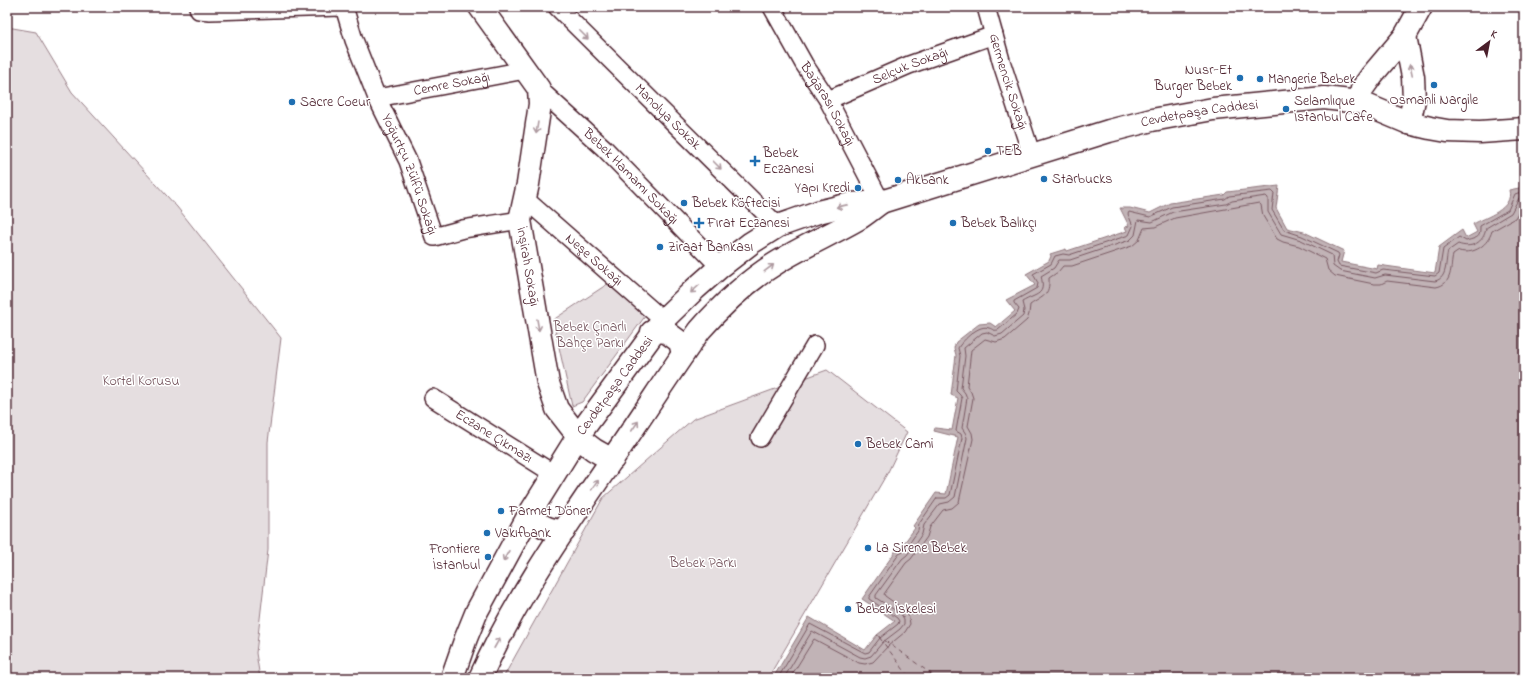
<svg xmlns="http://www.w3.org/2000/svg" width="1531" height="685" font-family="'Indie Flower',sans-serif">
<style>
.green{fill:#e5dee0;stroke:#987e86}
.water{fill:#c1b3b6;stroke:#91787e}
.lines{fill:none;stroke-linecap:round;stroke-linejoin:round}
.shore{stroke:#7a5a63;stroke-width:1}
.ferry{stroke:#74535c;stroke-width:1;stroke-dasharray:5 4;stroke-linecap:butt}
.street-casing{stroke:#4a1f2b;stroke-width:20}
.secondary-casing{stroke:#4a1f2b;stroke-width:25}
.primary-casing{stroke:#4a1f2b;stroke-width:25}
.street{stroke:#fff;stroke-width:17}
.secondary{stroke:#fff;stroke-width:22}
.primary{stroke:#fff;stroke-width:22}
.oneway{stroke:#ae9aa0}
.poi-dot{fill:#1f6fb2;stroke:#fff;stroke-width:1.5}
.labels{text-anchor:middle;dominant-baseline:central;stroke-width:3;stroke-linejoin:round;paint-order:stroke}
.street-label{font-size:14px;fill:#4a1f2b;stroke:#fff}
.poi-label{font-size:14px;fill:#4a1f2b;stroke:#fff;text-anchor:start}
.park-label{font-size:14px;fill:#714f58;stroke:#fff}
</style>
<rect width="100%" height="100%" fill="#fff"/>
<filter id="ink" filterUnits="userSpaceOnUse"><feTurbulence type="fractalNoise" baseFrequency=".025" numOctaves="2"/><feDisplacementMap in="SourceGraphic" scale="8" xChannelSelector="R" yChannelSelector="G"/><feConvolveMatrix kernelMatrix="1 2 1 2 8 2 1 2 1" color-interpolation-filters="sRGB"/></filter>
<g filter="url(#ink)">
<g class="green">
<polygon points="7,27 36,32 72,92 177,207 281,338 268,442 268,550 256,653 260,678 7,678"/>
<polygon points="609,283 646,315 582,402 572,406 553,320"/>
<polygon points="827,370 907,432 888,472 768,678 503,678 603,498 693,419"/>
</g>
<path class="water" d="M1279,186L1276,208L1287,228L1304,232L1344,251L1341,262L1377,269L1378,265L1435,273L1439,247L1462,230L1466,238L1477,232L1473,224C1486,217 1514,209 1509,190L1524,187V678H773L809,617L865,650L877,635L895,621L862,599L897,549L899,550L915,528L913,526L936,493L946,494L958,437L934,431L935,428L952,430L958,398L951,395L956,355L954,348L956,342L979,324L990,323L996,327L1015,311L1006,300L1035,285L1026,274L1049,261L1051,256L1050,254L1066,249L1067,251L1127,231L1125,227L1129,226L1120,208H1130L1150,213L1170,203L1224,195L1227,192Z"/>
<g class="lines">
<g class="shore">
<path d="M778,678L810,624L865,653L869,652L880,638L898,624L899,621L897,618L869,599V597L899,554L903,552L918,531L919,524L937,498H946L950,495L962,438L961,434L956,431L962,398L960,395L956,391L960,356L958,348L960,345C966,338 979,324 989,328C993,329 993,331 998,330L1017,314L1019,309L1014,303V301L1037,288L1038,283L1033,274L1051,264L1055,256L1063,254L1069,255L1129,235L1133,226L1128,214L1129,212L1150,217L1172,207L1225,199L1229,196L1272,191L1274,193L1272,210L1284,230L1302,236L1338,253L1339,255L1337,262L1339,266L1376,273L1383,270L1435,276L1439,273L1443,249L1459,237L1466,241C1479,237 1480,238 1480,226L1508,210L1515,194L1524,191"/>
<path d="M784,678L812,631L860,657L865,658L871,656L883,642L900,629L904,624V619L901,614L876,598V595L902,559L907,555L922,534L924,525L940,504L949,502L955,497L967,438L966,434L962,428L967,398L965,393L961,388L965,356L964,348L982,333L987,332L995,336L1002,334L1023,316L1024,310L1022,302C1037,293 1046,296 1041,276L1054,268L1059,260H1070L1130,240L1135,235L1138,220L1152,222L1173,212L1226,204L1232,201L1266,196L1268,198V212L1281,234L1301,240L1332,255L1333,266L1340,271L1375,278L1385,275L1435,281C1448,278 1445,262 1448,251L1458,244C1471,249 1484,243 1486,228L1511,213L1519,198L1524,196"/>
<path d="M790,678L814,639L859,663L865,664L873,662L888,646L905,632L910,624L909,618L906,611L885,596L884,594L906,563L911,559L927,537L930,527L943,510L952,508L959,502L973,439L972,433L968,426L973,398L971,392L967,386L971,350L985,339L996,342L1005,339L1027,320L1029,314L1030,305C1043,296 1050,296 1049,278L1058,272L1063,266H1072L1132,246L1139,240L1144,228L1155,227L1175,218L1259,203L1261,205L1263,216L1277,239L1283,242L1299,246L1325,259L1328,270L1335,276L1374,284H1381L1387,281L1436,287C1453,284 1450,268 1453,255L1459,251C1474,255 1488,245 1492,231L1515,218L1524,202"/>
</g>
<g class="ferry">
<polyline points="877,635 937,678"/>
<polyline points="879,637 910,678"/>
</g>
<g class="street-casing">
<g id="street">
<polyline points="198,7 199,10 210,11 341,7"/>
<path id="s1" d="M344,7L354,40L377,98L408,161L434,237L463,229L520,220"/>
<path id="s2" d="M557,7L778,226"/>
<path id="s3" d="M772,7L804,64L828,100L881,202"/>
<path id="s4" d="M986,7L1002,64L1032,156"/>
<path id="s5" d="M539,89L604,148L720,267"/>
<path id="s6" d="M377,98L525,70"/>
<path id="s7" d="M828,100L909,65L994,35"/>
<path id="s8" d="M525,199L663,320"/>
<path id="s9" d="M433,398L554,474"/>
<polyline points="760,438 815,345"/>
</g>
</g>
<g class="secondary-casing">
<g id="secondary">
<path id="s10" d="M480,7L539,89L540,104L528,184L520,220L548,383L557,409L578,436"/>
<polyline points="1405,36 1421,7"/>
<polyline points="1359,102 1362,89 1372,75 1405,36 1413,77 1414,100 1409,123"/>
</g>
</g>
<g class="primary-casing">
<g id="primary">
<polyline points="652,332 665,331 680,342 683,354"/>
<path d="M578,436C588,447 598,454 613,459"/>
<path d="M530,513C538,526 548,530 564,531"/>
<path id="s11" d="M452,678L466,638L477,611L530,513L578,436L663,320L695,289L720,267L751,243L778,226L818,212L851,204L881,202L1109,131L1152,120L1213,109L1324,98L1359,102L1409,123L1430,128L1447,131L1480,132L1524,129"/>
<path d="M480,678C515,599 565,528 613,458C643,415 670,372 700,330C723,304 748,280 778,262C804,246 832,234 858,219C866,214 873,208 880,203"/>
</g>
</g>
<use href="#street" class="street"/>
<use href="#secondary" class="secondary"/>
<use href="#primary" class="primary"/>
</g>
<defs><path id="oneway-shaft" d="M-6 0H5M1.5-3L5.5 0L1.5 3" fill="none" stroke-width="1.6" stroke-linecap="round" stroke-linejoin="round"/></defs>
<g class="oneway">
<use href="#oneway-shaft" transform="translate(584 35) rotate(45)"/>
<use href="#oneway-shaft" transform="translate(1411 70) rotate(-102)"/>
<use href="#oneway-shaft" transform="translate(537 128) rotate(99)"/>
<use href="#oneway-shaft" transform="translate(717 165) rotate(45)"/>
<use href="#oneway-shaft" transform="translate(842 206) rotate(167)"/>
<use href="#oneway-shaft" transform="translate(769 268) rotate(-37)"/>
<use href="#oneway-shaft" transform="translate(695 289) rotate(138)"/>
<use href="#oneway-shaft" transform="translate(538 325) rotate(80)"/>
<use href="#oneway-shaft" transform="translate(635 426) rotate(-56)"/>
<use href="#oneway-shaft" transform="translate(595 485) rotate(-55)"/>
<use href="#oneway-shaft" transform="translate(506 556) rotate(119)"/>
<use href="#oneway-shaft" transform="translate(497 643) rotate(-61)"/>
</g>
</g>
<g class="poi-dot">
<circle cx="1240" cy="78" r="4"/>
<circle cx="1260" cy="79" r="4"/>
<circle cx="1434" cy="85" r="4"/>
<circle cx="292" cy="102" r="4"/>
<circle cx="1286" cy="109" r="4"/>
<circle cx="988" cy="151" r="4"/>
<path d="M753 155h4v4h4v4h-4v4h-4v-4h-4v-4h4z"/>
<circle cx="1044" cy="179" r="4"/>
<circle cx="898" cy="180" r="4"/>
<circle cx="858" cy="188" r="4"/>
<circle cx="684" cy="203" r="4"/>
<path d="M697 217h4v4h4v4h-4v4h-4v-4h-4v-4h4z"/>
<circle cx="953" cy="223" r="4"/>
<circle cx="660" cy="247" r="4"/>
<circle cx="858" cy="444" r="4"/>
<circle cx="501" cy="511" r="4"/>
<circle cx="487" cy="533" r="4"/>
<circle cx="868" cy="548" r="4"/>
<circle cx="488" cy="557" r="4"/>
<circle cx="848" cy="609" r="4"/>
</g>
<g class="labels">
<g class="street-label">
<text stroke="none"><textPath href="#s7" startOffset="89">Selçuk Sokağı</textPath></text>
<text stroke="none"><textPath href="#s4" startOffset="78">Germencik Sokağı</textPath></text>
<text stroke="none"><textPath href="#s6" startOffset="76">Cemre Sokağı</textPath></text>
<text stroke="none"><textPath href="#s3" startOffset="112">Bağarası Sokağı</textPath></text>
<text stroke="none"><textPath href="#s11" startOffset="1004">Cevdetpaşa Caddesi</textPath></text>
<text stroke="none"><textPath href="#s2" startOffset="156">Manolya Sokak</textPath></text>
<text stroke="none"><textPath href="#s1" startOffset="180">Yoğurtçu Zülfü Sokağı</textPath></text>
<text stroke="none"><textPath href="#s5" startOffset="127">Bebek Hamamı Sokağı</textPath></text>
<text stroke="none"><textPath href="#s8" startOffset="92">Neşe Sokağı</textPath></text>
<text stroke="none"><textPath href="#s10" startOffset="281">İnşirah Sokağı</textPath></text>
<text stroke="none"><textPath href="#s11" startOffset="336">Cevdetpaşa Caddesi</textPath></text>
<text stroke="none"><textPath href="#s9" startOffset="72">Eczane Çıkmazı</textPath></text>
</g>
<g class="poi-label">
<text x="1232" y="70" text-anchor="end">Nusr-Et<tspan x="1232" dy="16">Burger Bebek</tspan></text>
<text x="1268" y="79">Mangerie Bebek</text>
<text x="1434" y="100" text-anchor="middle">Osmanli Nargile</text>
<text x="1294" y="101">Selamlıque<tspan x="1294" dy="16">İstanbul Cafe</tspan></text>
<text x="300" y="102">Sacre Coeur</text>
<text x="996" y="151">TEB</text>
<text x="763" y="153">Bebek<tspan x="763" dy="16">Eczanesi</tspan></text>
<text x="1052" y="179">Starbucks</text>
<text x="906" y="180">Akbank</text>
<text x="850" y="188" text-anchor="end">Yapı Kredi</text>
<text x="692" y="203">Bebek Köftecisi</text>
<text x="707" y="223">Fırat Eczanesi</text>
<text x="961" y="223">Bebek Balıkçı</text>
<text x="668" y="247">Ziraat Bankası</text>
<text x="866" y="444">Bebek Cami</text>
<text x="509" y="511">Farmet Döner</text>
<text x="495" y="533">Vakıfbank</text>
<text x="876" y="548">La Sirene Bebek</text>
<text x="480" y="549" text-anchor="end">Frontiere<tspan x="480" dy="16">İstanbul</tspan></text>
<text x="856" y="609">Bebek İskelesi</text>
</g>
<g class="park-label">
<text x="590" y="327">Bebek Çınarlı<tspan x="590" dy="16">Bahçe Parkı</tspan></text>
<text x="141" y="381">Kortel Korusu</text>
<text x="703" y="563">Bebek Parkı</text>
</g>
</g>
<rect width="1531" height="685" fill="none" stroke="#fff" stroke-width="24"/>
<rect x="12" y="12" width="1507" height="661" fill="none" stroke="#4a1f2b" stroke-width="1.5" filter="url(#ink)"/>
<g transform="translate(1489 42) rotate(32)" stroke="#ffffff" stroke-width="3" paint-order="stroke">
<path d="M0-3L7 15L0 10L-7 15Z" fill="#4a1f2b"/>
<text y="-6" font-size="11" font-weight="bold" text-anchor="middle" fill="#4a1f2b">K</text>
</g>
</svg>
